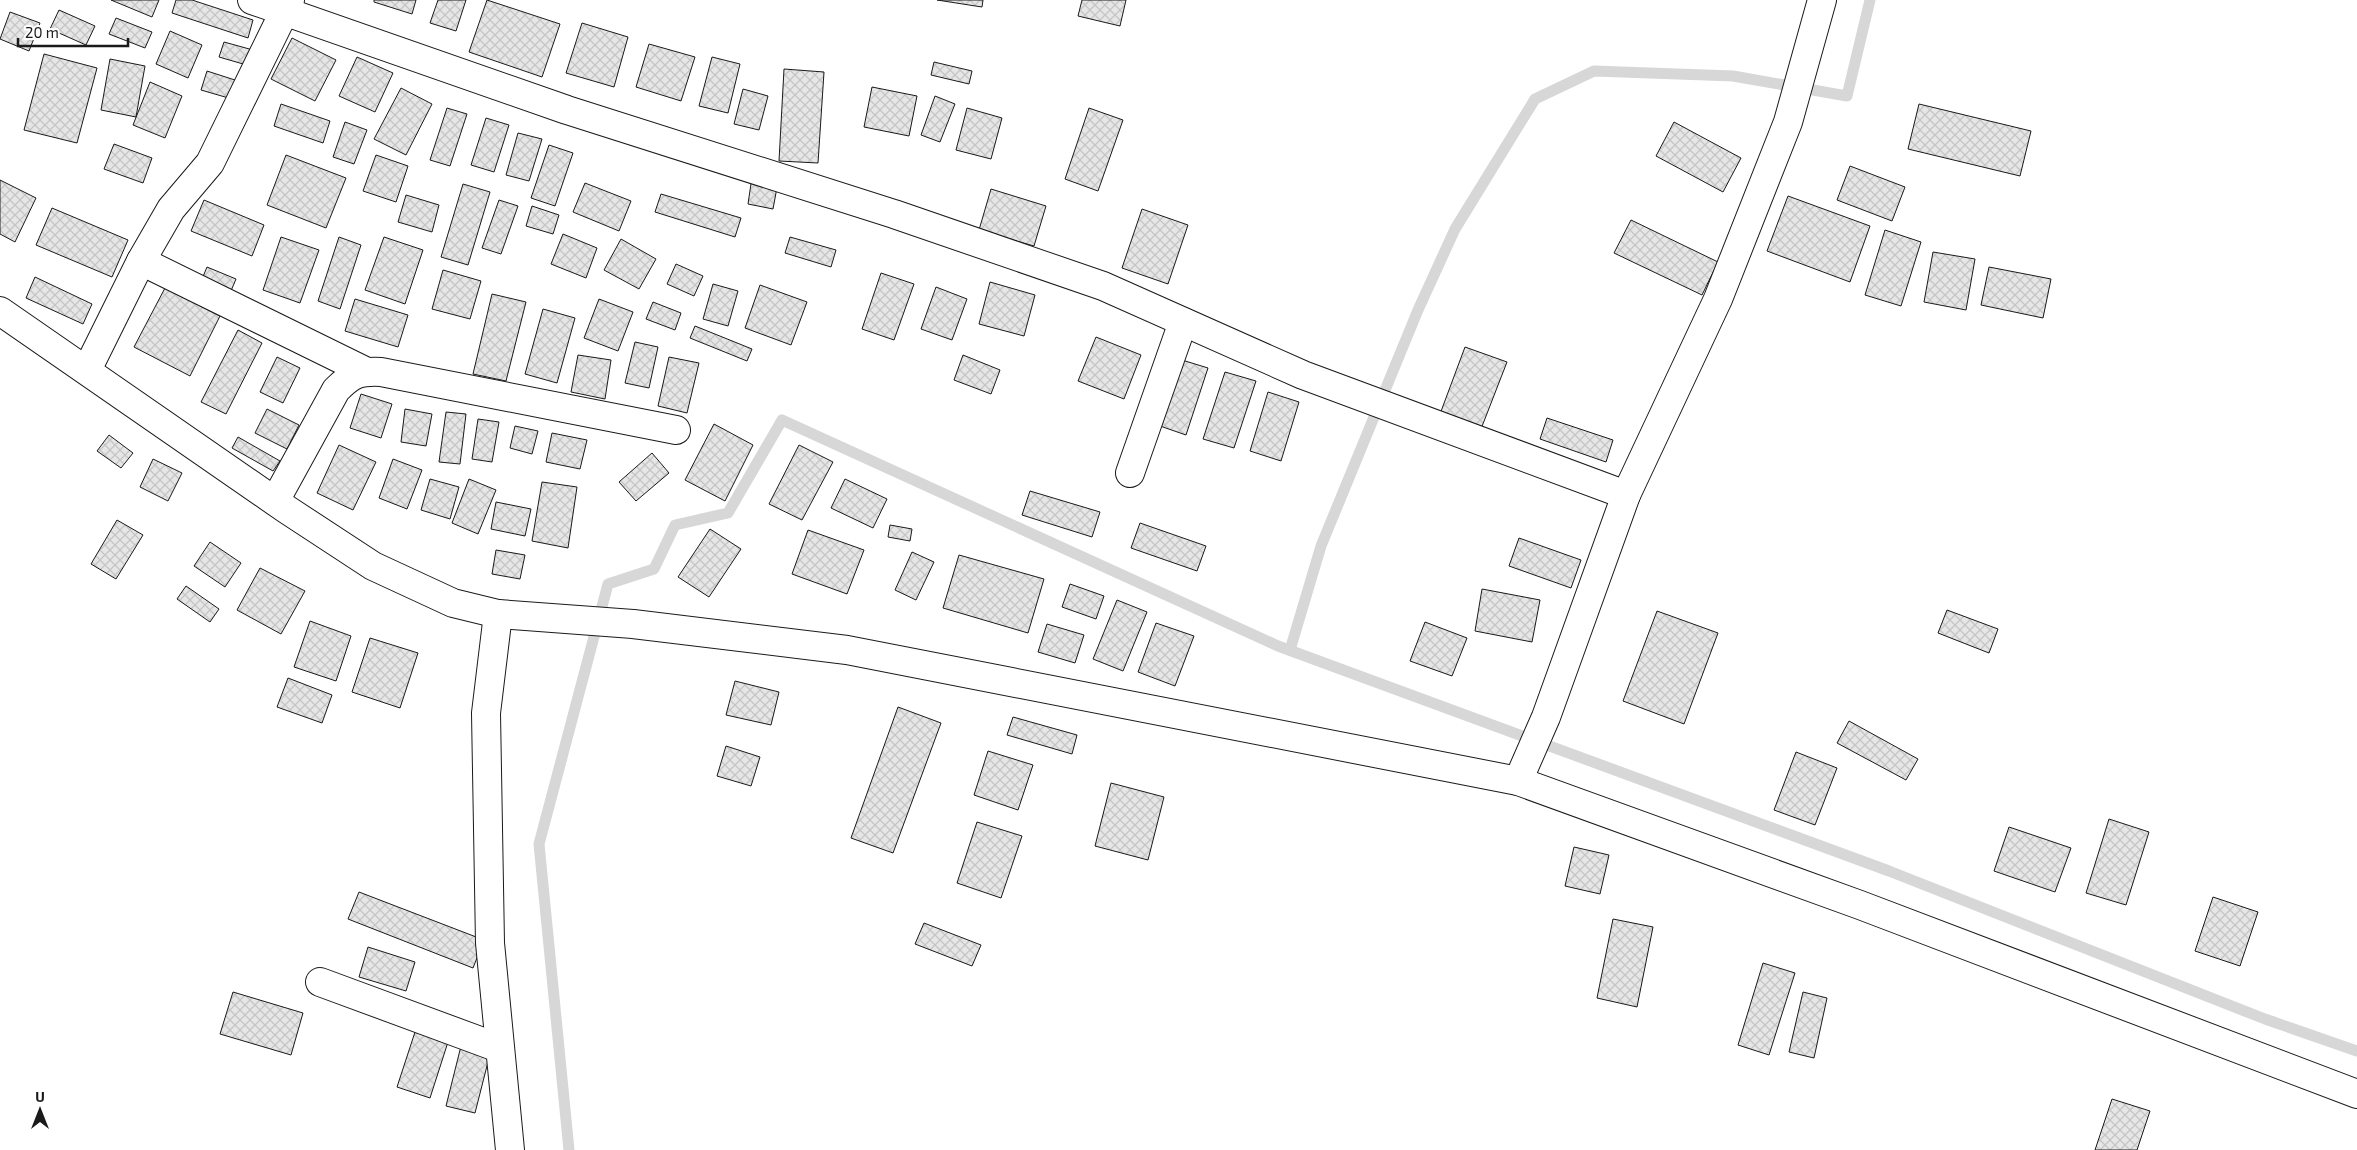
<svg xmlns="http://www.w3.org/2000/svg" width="2357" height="1150" font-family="'Exo 2',sans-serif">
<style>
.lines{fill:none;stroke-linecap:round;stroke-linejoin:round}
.stream{stroke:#d7d7d7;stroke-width:11}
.building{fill:url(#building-cross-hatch);stroke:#1a1a1a}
.minor-casing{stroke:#1a1a1a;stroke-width:30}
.minor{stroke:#fff;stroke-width:28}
</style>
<defs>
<pattern id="building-cross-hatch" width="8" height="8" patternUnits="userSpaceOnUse" patternTransform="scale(1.25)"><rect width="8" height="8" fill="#e6e6e6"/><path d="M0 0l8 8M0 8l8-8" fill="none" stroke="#c5c5c5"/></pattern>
</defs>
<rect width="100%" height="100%" fill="#fff"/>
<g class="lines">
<g class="stream">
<polyline points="1290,650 1321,546 1418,310 1455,229 1535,99 1594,71 1733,76 1847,96 1870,0"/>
<polyline points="569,1150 539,844 608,584 654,569 675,525 728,513 782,420 1278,646 1889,871 2265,1019 2357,1051"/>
</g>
</g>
<g class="building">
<polygon points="111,0 159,0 152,17"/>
<polygon points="176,0 192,0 253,20 248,38 172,13"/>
<polygon points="374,0 416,0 412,14 374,2"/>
<polygon points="438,0 466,0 456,31 430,23"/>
<polygon points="487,0 560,24 542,77 469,52"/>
<polygon points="937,0 983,0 982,7"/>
<polygon points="1082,0 1126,0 1120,26 1078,16"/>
<polygon points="59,10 95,26 86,45 50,29"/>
<polygon points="10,12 40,23 29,51 0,39"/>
<polygon points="116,18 152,32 145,48 109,34"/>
<polygon points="582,23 628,37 614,87 566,73"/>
<polygon points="170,31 202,45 188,78 156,64"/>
<polygon points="292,38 336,60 315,101 271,79"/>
<polygon points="224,42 253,50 250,66 219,57"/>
<polygon points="649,44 695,57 681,101 636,87"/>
<polygon points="44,54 97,68 77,143 24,130"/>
<polygon points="357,57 393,73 375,112 339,96"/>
<polygon points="712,57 740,64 728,113 699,106"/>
<polygon points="110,59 145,66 136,117 101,110"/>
<polygon points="934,62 972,71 969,84 931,75"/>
<polygon points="784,69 824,72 818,163 779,161"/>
<polygon points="207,71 238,81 232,99 201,90"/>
<polygon points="150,82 182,96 165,138 133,125"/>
<polygon points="872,87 917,96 909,136 864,127"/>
<polygon points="401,88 432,104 406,155 374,139"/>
<polygon points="743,89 768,96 759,130 734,124"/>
<polygon points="935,96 955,104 940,142 921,135"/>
<polygon points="281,104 330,121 323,143 274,126"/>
<polygon points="1919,104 2031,131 2020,176 1908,149"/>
<polygon points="447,108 467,114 450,166 430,160"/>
<polygon points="967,108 1002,118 991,159 956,150"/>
<polygon points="1089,108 1123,120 1098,191 1065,179"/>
<polygon points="486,118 509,125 494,172 471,165"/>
<polygon points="345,122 367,130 354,164 333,157"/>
<polygon points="1674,122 1741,158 1723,192 1656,156"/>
<polygon points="518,133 542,139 529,181 506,175"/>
<polygon points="114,144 152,158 143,183 104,169"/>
<polygon points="549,145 573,153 555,206 531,198"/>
<polygon points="286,155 346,178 326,228 267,205"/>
<polygon points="376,155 408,166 396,202 363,191"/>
<polygon points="1850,166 1905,187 1892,221 1837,200"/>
<polygon points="752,177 778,182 773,209 748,204"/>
<polygon points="0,180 36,198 15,242 0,234"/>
<polygon points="585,183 631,201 619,231 573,212"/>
<polygon points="463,184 490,192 468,265 441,257"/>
<polygon points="991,189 1046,206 1034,246 979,230"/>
<polygon points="661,194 741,218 735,237 655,212"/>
<polygon points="406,195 439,205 432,232 398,222"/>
<polygon points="1788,196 1870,226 1850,282 1767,251"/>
<polygon points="204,200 264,225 252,256 191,231"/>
<polygon points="499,200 518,206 501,254 482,248"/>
<polygon points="532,206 559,215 553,234 526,226"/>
<polygon points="52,208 128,240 112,277 36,245"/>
<polygon points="1142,209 1188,225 1168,284 1122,268"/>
<polygon points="1631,220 1718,262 1702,295 1614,253"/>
<polygon points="1885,230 1921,242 1901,306 1865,295"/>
<polygon points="563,234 597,248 586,278 551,264"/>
<polygon points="281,237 319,250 300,303 263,290"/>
<polygon points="339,237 361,245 340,309 318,301"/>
<polygon points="384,237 423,250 405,304 365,290"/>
<polygon points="790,237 836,250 831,267 785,253"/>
<polygon points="621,239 656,259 639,289 604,270"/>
<polygon points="1933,252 1975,259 1966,310 1924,302"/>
<polygon points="676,264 703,276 694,296 667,284"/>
<polygon points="207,267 236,279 228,298 199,286"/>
<polygon points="1989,267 2051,279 2043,318 1981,305"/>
<polygon points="443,270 481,281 470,319 432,309"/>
<polygon points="881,273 914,284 894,340 862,329"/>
<polygon points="35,277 92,304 83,324 26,298"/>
<polygon points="990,282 1035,295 1024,336 979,324"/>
<polygon points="713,284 738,291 728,326 703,319"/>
<polygon points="760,285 807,302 791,345 745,328"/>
<polygon points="936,287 967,299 952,340 921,329"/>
<polygon points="165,288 220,316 190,376 134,347"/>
<polygon points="492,294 526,302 506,381 473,374"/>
<polygon points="355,299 408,315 398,347 345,331"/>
<polygon points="599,299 633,312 618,351 584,338"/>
<polygon points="653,302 681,313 675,330 646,319"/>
<polygon points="543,309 575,318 557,383 525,374"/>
<polygon points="695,326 752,349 747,361 690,338"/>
<polygon points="238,330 262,343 226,414 201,402"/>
<polygon points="1096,337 1141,355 1124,399 1078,381"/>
<polygon points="635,342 658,347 649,388 625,383"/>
<polygon points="1465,347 1507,362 1481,429 1440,414"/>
<polygon points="578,355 611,360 605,399 571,392"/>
<polygon points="963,355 1000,370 991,394 954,380"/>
<polygon points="277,357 300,368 283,403 260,392"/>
<polygon points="669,357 699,363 687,413 658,406"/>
<polygon points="1182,360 1208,368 1186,435 1160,426"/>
<polygon points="1225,372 1256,381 1234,448 1203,439"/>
<polygon points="1268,392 1299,402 1281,461 1250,451"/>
<polygon points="361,394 392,404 381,438 350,428"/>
<polygon points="267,409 299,425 287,449 255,433"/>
<polygon points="405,409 432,414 426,446 401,442"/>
<polygon points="446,412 466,414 460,464 439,462"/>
<polygon points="1547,418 1613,440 1606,462 1540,439"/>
<polygon points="478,419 499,422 492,462 472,459"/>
<polygon points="714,424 753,445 725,501 685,480"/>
<polygon points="515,426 538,431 532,454 510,448"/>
<polygon points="552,433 587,440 580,469 546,462"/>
<polygon points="109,435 133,453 121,468 97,451"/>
<polygon points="238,437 280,461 273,471 232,448"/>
<polygon points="339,445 376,462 353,510 317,493"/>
<polygon points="799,445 833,462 802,520 769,504"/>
<polygon points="652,453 669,473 636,501 619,482"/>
<polygon points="153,459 182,473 168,501 140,487"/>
<polygon points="393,459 422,470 407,509 379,498"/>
<polygon points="430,479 459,487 450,519 421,510"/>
<polygon points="469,479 496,490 478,534 452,523"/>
<polygon points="845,479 887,499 873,528 831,508"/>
<polygon points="542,482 577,487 568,548 532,541"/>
<polygon points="1030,491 1100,512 1092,537 1022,515"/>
<polygon points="496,502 531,509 525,536 491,529"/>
<polygon points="117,520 143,535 116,579 91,564"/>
<polygon points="1140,523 1206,546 1197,571 1131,548"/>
<polygon points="890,525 912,529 910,541 888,537"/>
<polygon points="710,529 741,549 709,597 678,577"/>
<polygon points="808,530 864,550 847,594 792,574"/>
<polygon points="1519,538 1581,560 1571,588 1509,566"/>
<polygon points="210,542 241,563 225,587 194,566"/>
<polygon points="496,550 525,555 520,579 492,574"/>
<polygon points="912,552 934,562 916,600 895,590"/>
<polygon points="959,555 1044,579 1028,633 943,608"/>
<polygon points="260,568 305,591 281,634 237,610"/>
<polygon points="1070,584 1104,596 1096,619 1062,607"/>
<polygon points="186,586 219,609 210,622 177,599"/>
<polygon points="1482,589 1540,600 1532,642 1475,631"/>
<polygon points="1117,600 1147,612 1123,671 1093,659"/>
<polygon points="1947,610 1998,629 1989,653 1938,633"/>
<polygon points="1657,611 1718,633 1684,724 1623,701"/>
<polygon points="310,621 351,636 336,681 294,667"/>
<polygon points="1425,622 1467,638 1452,676 1410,661"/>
<polygon points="1156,623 1194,636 1175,686 1138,672"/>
<polygon points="1047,624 1084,635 1075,663 1038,652"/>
<polygon points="370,638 418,653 400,708 352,692"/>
<polygon points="288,678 332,695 322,723 277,707"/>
<polygon points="735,681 779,692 771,725 726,715"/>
<polygon points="898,707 941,723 893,853 851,838"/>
<polygon points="1013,717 1077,735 1072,754 1007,735"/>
<polygon points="1849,721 1918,759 1906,780 1837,743"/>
<polygon points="726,746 760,757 751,786 717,776"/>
<polygon points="988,751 1033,765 1018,810 974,795"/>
<polygon points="1796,752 1837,768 1815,825 1774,810"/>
<polygon points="1111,783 1164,797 1148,860 1095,846"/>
<polygon points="2109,819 2149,832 2126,905 2086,893"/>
<polygon points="977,822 1022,836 1001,898 957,883"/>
<polygon points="2009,827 2071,848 2055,892 1994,871"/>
<polygon points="1574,847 1609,855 1600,894 1565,886"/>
<polygon points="359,892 484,940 473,968 348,919"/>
<polygon points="2213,897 2258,912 2240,966 2195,951"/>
<polygon points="1613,919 1653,927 1637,1007 1597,998"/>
<polygon points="924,923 981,945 972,966 915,944"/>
<polygon points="368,947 415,962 406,991 359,977"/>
<polygon points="1763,963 1795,973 1769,1055 1738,1045"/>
<polygon points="233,992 303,1013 291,1055 220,1034"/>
<polygon points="1803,992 1827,998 1814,1058 1789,1052"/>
<polygon points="415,1032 448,1042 430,1098 397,1087"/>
<polygon points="461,1046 490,1054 475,1113 446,1106"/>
<polygon points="2112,1099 2150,1111 2137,1150 2095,1150"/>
</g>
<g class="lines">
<g class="minor-casing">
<g id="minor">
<polyline points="252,0 567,110 894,214 1103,286 1303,375 1626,495"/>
<polyline points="141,261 367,372"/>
<polyline points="0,311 286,509 373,566 453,603 498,614 633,624 847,650 1518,781 1860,905 2357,1094"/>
<polyline points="87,370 141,261 171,209 210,163 290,0"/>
<polyline points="1130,473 1183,322"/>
<path d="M275,501L336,390C352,374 358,371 381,372L676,430"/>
<polyline points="498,614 486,713 490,943 510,1150"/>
<polyline points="1518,781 1546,717 1626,495 1718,299 1788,122 1822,0"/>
<polyline points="320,982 499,1048"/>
</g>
</g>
<use href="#minor" class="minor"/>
</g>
<g transform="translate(40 1110)" stroke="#ffffff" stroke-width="4" paint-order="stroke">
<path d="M0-4L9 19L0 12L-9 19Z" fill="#1a1a1a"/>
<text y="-8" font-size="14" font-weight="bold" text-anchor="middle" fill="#1a1a1a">U</text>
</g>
<path d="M18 38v8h110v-8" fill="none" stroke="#1a1a1a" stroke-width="2.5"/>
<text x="25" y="38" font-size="15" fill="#1a1a1a" stroke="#ffffff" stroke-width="4" paint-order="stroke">20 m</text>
</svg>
